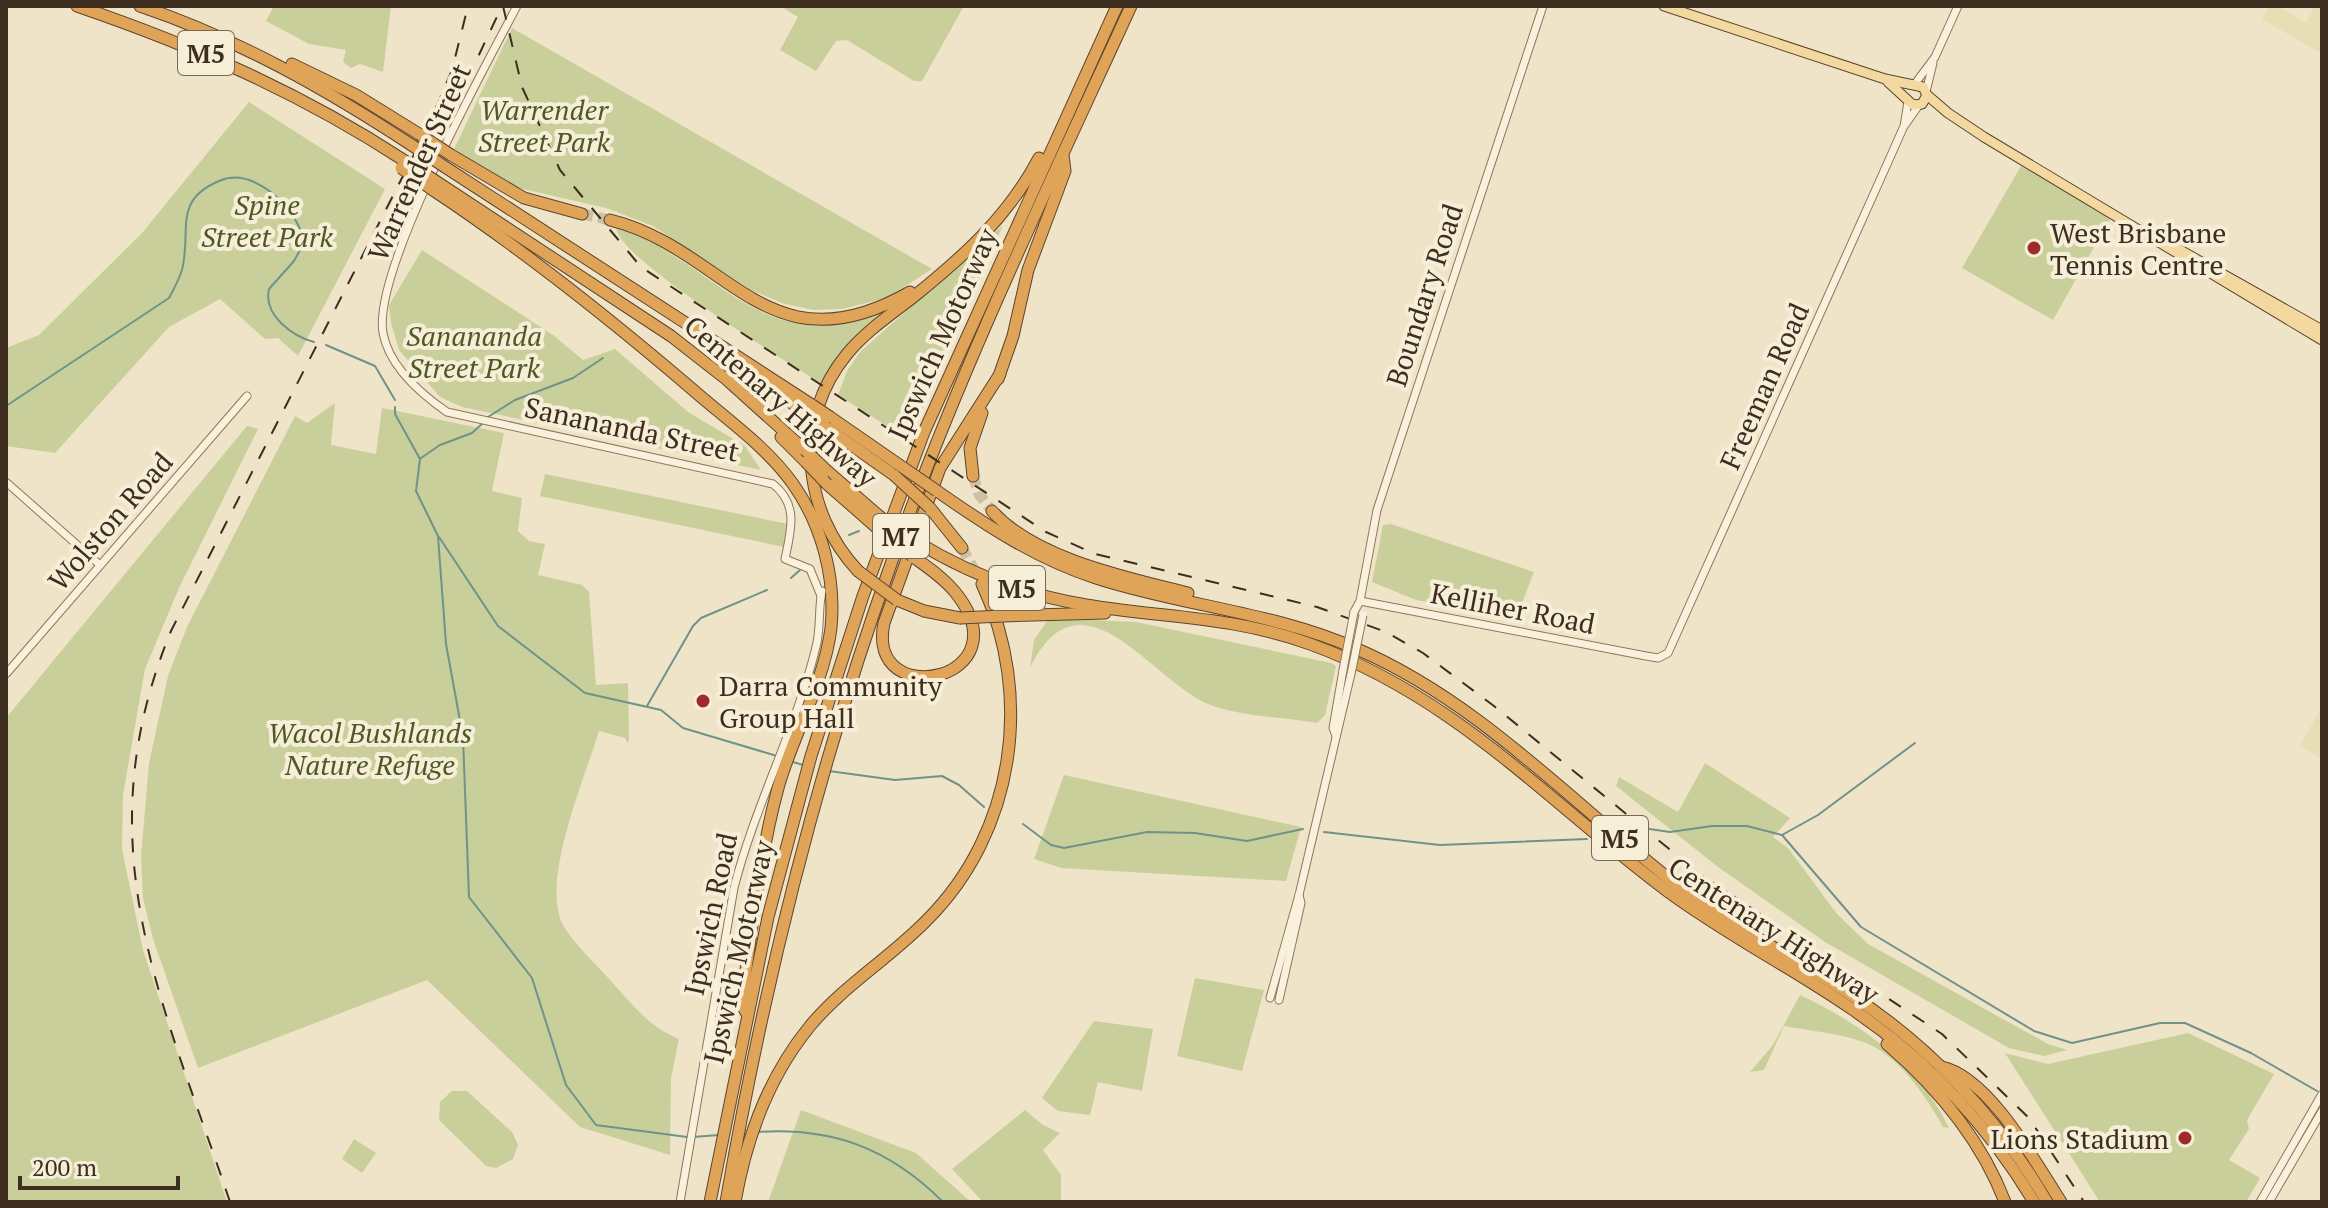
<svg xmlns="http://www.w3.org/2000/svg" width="2328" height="1208" font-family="'PT Serif',serif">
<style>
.farmland{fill:#e6deb5}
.green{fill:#c9cf9b}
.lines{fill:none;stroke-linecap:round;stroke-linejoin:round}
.stream{stroke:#6f938a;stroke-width:2}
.highway-tunnel{stroke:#ccc0a6;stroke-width:11;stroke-dasharray:11 5.5;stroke-linecap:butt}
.minor-casing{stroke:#8d765c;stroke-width:9}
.major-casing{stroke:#5b4430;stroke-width:11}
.highway-casing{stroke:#5b4430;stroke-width:13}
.minor{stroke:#faf1dc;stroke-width:7}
.major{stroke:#f3d9a0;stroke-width:9}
.highway{stroke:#e0a458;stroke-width:11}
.rail{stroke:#3d2e20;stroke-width:2;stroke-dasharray:14 14;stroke-linecap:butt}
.minor-bridge-casing{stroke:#8d765c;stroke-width:9;stroke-linecap:butt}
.highway-bridge-casing{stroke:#5b4430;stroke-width:13;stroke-linecap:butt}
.minor-bridge{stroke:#faf1dc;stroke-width:7}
.highway-bridge{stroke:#e0a458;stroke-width:11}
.poi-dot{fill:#9e2a2b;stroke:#f7eed8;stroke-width:3}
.labels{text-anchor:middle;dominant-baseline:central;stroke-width:8;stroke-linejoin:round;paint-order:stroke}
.shield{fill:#f7eed8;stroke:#756857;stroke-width:2}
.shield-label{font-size:26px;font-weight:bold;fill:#3d2e20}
.park-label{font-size:28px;font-style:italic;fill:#4d5a26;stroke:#f7eed8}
.street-label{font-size:28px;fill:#3d2e20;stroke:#f7eed8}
.poi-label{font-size:28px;fill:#3d2e20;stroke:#f7eed8;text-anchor:start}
</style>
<rect width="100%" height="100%" fill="#f0e4c8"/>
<g class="farmland">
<polygon points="2270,6 2278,6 2306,23 2314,8 2312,6 2322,6 2322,54 2262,19"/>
<polygon points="2322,707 2322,759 2300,745"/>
</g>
<g class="green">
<polygon points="274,6 391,6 383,72 360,64 351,68 343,62 346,50 309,44 266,21"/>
<polygon points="780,6 964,6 922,81 914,81 847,40 836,41 816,71 780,50 798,17"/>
<polygon points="512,28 932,269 887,298 842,309 814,310 785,304 751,290 653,226 606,208 510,186 459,157 461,154 454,149"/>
<polygon points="249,102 385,189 298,356 278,338 265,339 220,299 169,327 55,453 6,446 6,348 39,335 142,233"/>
<polygon points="2021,166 2111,217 2053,320 1962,268"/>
<polygon points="1003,225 909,440 838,395 847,371 860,352"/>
<path d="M616,228C683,247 732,311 795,323C823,328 858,316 886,310L858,337L822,384C789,363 619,259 616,228Z"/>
<polygon points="422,250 553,335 583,360 615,349 688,412 745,446 761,470 462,407 440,397 399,350 391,323 389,305"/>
<path d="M335,403L331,445L376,454L382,408L504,433L492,491L522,498L518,531L529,541L545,544L538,575L582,585L589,592L596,685L628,683L629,739L628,744L625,738L599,731C585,778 540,881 563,925C575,945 595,963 611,981C632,1004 649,1027 679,1039L671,1079L670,1155L580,1127L427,980L198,1068L153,939L143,898L141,856L149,763L168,676L187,627L295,416L307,423Z"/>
<polygon points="247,426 258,429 179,588 145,669 123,795 122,849 143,950 227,1202 6,1202 6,718"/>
<polygon points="545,474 788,524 784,547 540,496"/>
<polygon points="1391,524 1534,572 1517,616 1416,600 1372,582 1383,525"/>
<path d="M1049,618L1136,622L1331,663L1336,666L1325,715L1317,723C1283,717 1241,717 1208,704C1152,681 1081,563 1030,668L1034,640Z"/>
<polygon points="1705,763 1790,818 1773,837 1788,848 1837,914 1868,944 2048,1044 2067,1050 2044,1056 2009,1048 1825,942 1718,867 1616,786 1619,777 1678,812"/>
<polygon points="1064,775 1301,827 1286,881 1061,868 1034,859"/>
<polygon points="1195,978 1264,990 1242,1071 1177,1056"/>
<path d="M1800,995C1859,1022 1921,1067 1949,1128L1943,1127C1926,1096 1898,1054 1863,1042C1839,1033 1810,1031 1784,1026L1764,1070L1750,1072L1773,1045Z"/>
<polygon points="1094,1021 1153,1029 1142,1091 1098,1082 1090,1115 1058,1111 1042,1098"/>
<polygon points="2188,1033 2274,1074 2247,1120 2249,1129 2229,1160 2260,1178 2246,1202 2100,1202 2005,1053 2048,1064"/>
<polygon points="452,1091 467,1091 512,1132 518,1145 513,1159 496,1168 486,1166 439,1120 440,1102"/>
<polygon points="801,1110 916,1153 971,1202 768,1202"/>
<polygon points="1025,1110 1043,1125 1060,1133 1043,1150 1061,1175 1061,1202 983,1202 952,1169"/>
<polygon points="354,1139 376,1153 362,1173 342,1159"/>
</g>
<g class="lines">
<g class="stream">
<polyline points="326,345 375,366 395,400"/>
<path d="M6,406L169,298C174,289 179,279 182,270C192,230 172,201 219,181C230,176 243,177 254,182C279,194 296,215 305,241L294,261L269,289C263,315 292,336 314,342"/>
<polyline points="395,407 395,414 420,459 416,491 438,536 446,644 463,737 469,897 532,978 566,1085 596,1125 687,1137"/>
<polyline points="488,417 515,400 573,378 603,358"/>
<polyline points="421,458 440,445 472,433 484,422"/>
<polyline points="849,535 859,531"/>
<polyline points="439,537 498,626 585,693 661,710 683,728 777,756"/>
<polyline points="791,578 800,570"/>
<polyline points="647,706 693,626 701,618 767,590"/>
<polyline points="790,761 803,765"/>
<polyline points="829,771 895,780 942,776 959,785 984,807"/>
<polyline points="1023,824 1051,845 1064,848 1147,832 1195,833 1247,841 1303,829"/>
<polyline points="1622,825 1670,832 1712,826 1747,826 1782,835 1861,927 2034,1031 2072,1043 2160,1023 2185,1023 2251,1053 2317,1091"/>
<polyline points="1324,832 1440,845 1587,839"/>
<polyline points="1782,835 1818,815 1915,743"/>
<path d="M757,1132C832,1127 889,1148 943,1202"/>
<polyline points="693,1137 719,1135"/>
</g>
<g class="highway-tunnel">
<polyline points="582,214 610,220"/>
<polyline points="973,476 979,494 992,511"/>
<polyline points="962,548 977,575"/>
</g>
<g class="minor-casing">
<g id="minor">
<path d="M517,6C484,68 372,272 383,333C389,366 421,394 447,412L773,484C799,505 791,530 785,559L810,569L821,596"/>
<polyline points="1914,85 1935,57 1958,6"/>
<polyline points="1926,92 1933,63"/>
<polyline points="1905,125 1919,105"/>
<polyline points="6,482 100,565"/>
<polyline points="1360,601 1646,656 1658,658 1668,653 1884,171 1904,126 1908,102"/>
<polyline points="1354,612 1360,601 1377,510 1543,6"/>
<polyline points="6,674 247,396"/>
<polyline points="1336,736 1333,728 1343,670"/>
<polyline points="1270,998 1299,895 1351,674"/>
<polyline points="1279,1000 1301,903 1299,895"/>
<path d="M680,1202L734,888C755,805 796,729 816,647C821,628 818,609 822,591"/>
<polyline points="2260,1202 2322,1094"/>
<polyline points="2269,1202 2322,1111"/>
</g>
</g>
<g class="major-casing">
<g id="major">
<polyline points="1664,6 1885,79 1923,87 1927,95 1948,113 1984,137 2322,340"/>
<polyline points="1888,82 1913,105 1922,104 1927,95"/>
<polyline points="2173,246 2322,330"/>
</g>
</g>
<g class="highway-casing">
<g id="highway">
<path d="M77,6C194,46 301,93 405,161"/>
<path d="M140,6C238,39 326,89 413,146"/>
<polyline points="292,64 356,95 419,134"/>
<polyline points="451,155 524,198 582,214"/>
<polyline points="445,167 812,405"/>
<polyline points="437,182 671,336 726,379 805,450"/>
<path d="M433,190C525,251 609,318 692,389C726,419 767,447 793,484C822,525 836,578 831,628C824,684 793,734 778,788C759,858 752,932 741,1003L746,1012"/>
<path d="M610,220C728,249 767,374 910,292"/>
<polyline points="743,369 809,415"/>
<polyline points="998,379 1013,336 1028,270 1065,171 1063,155"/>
<polyline points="830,417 898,464"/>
<polyline points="827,428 894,475"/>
<polyline points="781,437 806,462"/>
<polyline points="827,471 879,516"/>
<polyline points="973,476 970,448 982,413"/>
<polyline points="827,484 875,526"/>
<path d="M937,491C987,526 1037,559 1096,578C1182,606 1274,612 1357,649C1480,702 1573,804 1677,885C1731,926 1792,956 1848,993C1929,1045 1999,1119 2047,1202"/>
<polyline points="930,508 962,548"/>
<path d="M992,511C1035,559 1128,578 1188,593"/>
<path d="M917,542C969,574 1026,595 1086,605C1163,618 1234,616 1310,644C1456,697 1545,799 1666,890C1725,934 1791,967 1852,1009C1926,1059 1988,1125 2034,1202"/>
<path d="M912,556C927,567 943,577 955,592C1027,681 865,713 884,623L940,468L1000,374"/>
<path d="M858,571C802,511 793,419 847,354C865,332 890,315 912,298C963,257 1008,217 1039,158"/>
<polyline points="897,600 924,611 960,618"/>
<polyline points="1002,616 1105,613"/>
<path d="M1887,1044C1938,1088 1981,1139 2005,1202"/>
<path d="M1941,1067C1988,1076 2036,1163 2061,1202"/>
<polyline points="710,1202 768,917 811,756 863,596 924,432 1117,6"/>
<path d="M726,1202C764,984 817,770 892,561C959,372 1047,189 1131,6"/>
<path d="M735,1202C746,1139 769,1076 810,1026C844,985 890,958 927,920C1015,832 1034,696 982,584"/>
</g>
</g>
<use href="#minor" class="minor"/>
<use href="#major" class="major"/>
<use href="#highway" class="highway"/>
<g class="rail">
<polyline points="503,6 522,87 560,170 641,267 1046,532 1095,554 1317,607 1386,632 1423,653 1494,706 1701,875 1942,1034 2029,1118 2084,1202"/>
<polyline points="426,154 460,95 502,6"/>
<path d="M230,1202C162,999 83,845 171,631L427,129L452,70L468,6"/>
</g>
<g class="minor-bridge-casing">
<g id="minor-bridge">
<polyline points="1343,670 1354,612"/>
<polyline points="1351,674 1363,615"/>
</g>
</g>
<g class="highway-bridge-casing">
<g id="highway-bridge">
<polyline points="419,134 451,155"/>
<polyline points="413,146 445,167"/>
<polyline points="405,161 437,182"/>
<polyline points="401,168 433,190"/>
<polyline points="812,405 830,417"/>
<polyline points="809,415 827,428"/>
<polyline points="805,450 827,471"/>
<polyline points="806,462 827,484"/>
<polyline points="898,464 937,491"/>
<polyline points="894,475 930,508"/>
<polyline points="879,516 917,542"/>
<polyline points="875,526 912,556"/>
<polyline points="858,571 897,600"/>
<polyline points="960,618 1002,616"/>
</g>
</g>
<use href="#minor-bridge" class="minor-bridge"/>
<use href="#highway-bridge" class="highway-bridge"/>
</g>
<g class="poi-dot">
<circle cx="2034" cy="248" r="8"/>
<circle cx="703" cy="701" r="8"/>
<circle cx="2185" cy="1138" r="8"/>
</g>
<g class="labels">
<g class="shield">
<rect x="178" y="31" width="56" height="44" rx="6"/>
<rect x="873" y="514" width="56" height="44" rx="6"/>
<rect x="989" y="566" width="56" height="44" rx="6"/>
<rect x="1592" y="816" width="56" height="44" rx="6"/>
</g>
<g class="shield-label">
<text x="206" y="53">M5</text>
<text x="901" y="536">M7</text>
<text x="1017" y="588">M5</text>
<text x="1620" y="838">M5</text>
</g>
<g class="park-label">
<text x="544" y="109">Warrender<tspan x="544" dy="32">Street Park</tspan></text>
<text x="267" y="204">Spine<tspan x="267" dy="32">Street Park</tspan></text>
<text x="474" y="335">Sanananda<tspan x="474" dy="32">Street Park</tspan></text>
<text x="370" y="732">Wacol Bushlands<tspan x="370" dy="32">Nature Refuge</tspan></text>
</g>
<g class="street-label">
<text transform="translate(419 162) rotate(-66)">Warrender Street</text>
<text transform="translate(1424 295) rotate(-72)">Boundary Road</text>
<text transform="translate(942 334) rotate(-66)">Ipswich Motorway</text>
<text transform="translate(1764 386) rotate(-66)">Freeman Road</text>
<text transform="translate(781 401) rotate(41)">Centenary Highway</text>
<text transform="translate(632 429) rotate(12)">Sanananda Street</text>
<text transform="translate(110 521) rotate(-49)">Wolston Road</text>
<text transform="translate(1513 608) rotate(11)">Kelliher Road</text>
<text transform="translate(710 914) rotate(-78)">Ipswich Road</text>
<text transform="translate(1774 930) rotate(33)">Centenary Highway</text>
<text transform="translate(738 952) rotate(-77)">Ipswich Motorway</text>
</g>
<g class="poi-label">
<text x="2050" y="232">West Brisbane<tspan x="2050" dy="32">Tennis Centre</tspan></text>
<text x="719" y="685">Darra Community<tspan x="719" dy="32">Group Hall</tspan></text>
<text x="2169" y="1138" text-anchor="end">Lions Stadium</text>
</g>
</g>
<rect width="2328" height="1208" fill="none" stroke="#3d2e20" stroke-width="16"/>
<path d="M20 1176v12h158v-12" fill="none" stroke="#3d2e20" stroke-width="4"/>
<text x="32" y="1176" font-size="24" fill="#3d2e20" stroke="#f7eed8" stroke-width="6" paint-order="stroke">200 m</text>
</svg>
